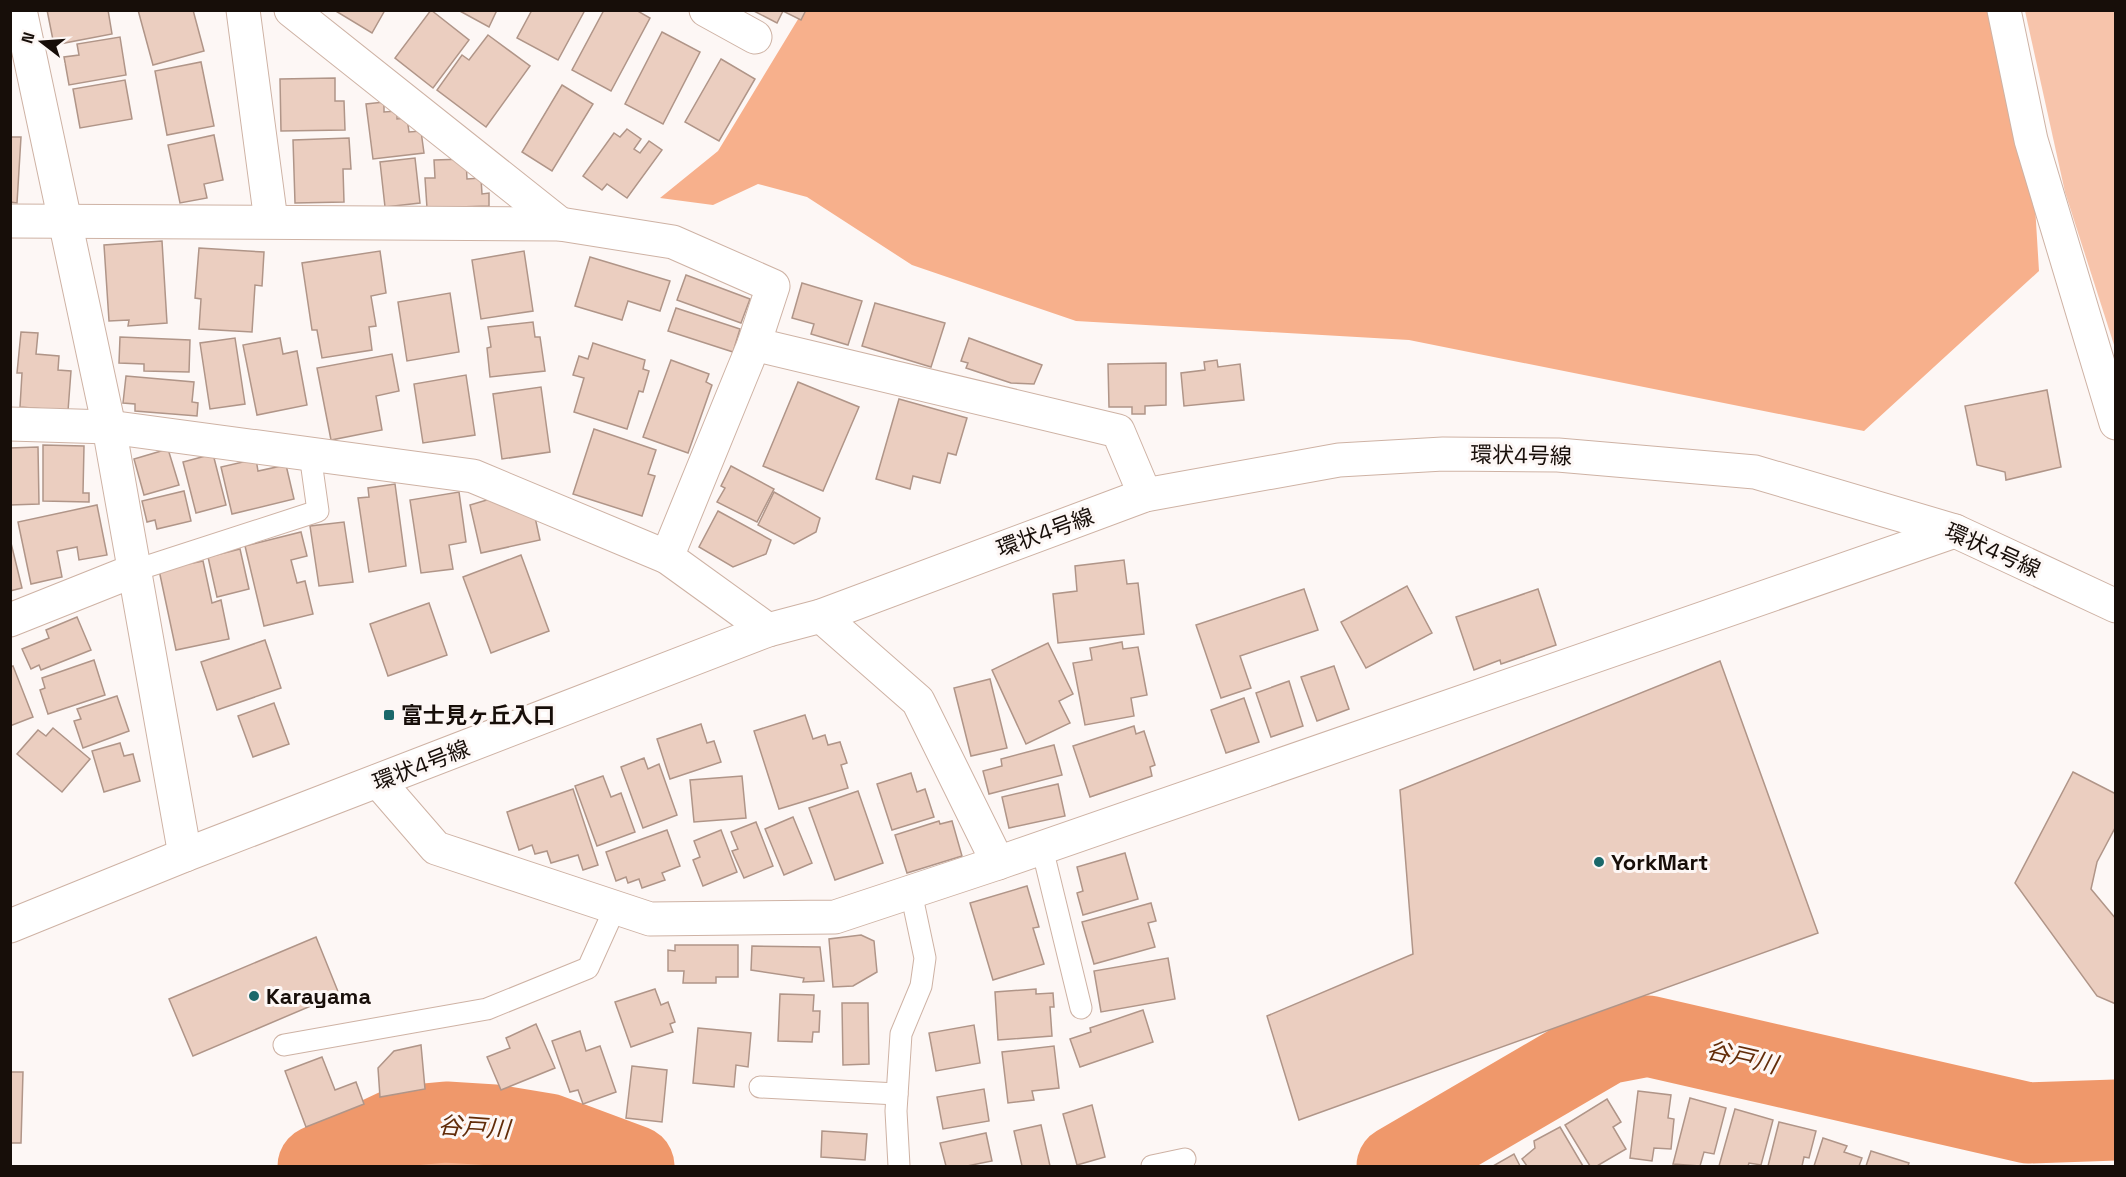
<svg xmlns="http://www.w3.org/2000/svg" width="2126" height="1177" font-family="'Space Grotesk','Noto Sans JP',sans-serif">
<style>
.green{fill:#f7c4ab}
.forest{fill:#f7b08c}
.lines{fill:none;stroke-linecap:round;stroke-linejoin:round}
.river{stroke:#ef986b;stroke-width:81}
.building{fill:#ebcec0;stroke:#b09588;stroke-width:1.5}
.service-casing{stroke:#ceb2a4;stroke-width:23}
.minor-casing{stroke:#ceb2a4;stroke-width:35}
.primary-casing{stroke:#ceb2a4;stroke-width:35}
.service{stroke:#fff;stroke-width:21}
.minor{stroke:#fff;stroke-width:33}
.primary{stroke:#fff;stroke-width:33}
.poi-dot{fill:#1a686a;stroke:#fdf7f5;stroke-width:2}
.labels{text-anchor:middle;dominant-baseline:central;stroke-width:6;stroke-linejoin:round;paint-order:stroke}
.street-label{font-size:22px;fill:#170e09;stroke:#fdf7f5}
.poi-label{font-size:22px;font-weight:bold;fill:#170e09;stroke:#fdf7f5;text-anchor:start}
.water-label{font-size:24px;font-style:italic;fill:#622c09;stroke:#fdf7f5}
</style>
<rect width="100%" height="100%" fill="#fdf7f5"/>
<polygon class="green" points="2025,11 2115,11 2115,348 2065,192"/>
<g class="forest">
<polygon points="803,11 2001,11 2031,140 2039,271 1864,431 1409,340 1076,321 912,265 807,197 758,184 713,205 660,198 718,151"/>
<polygon points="441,1142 540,1151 578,1166 364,1166 407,1148"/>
</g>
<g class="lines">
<g class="river">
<polyline points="318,1166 403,1126 446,1122 494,1125 548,1134 634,1166"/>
<polyline points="1397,1166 1606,1044 1648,1036 2028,1123 2116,1120"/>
</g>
</g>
<g class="building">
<polygon points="47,10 108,10 112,34 54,45"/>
<polygon points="138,10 193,10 204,51 153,65"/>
<polygon points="334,10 385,10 372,33"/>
<polygon points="431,10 469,40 433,88 395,58"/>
<polygon points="458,10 497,10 489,27"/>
<polygon points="532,10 585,10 558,60 517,38"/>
<polygon points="604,10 636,10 650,18 611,91 572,70"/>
<polygon points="752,10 806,10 801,20 783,11 777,23"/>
<polygon points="662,32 700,52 663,124 625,104"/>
<polygon points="488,35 530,66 486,127 437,90 462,55 469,60"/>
<polygon points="120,37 126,75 69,85 64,57 79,55 77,44"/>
<polygon points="721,59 755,79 719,141 685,122"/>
<polygon points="201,62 214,126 167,135 155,71"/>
<polygon points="335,78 335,101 344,101 345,130 281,131 280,79"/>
<polygon points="125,80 132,119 80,128 73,89"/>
<polygon points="562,85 593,104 552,171 522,152"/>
<polygon points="384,102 384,112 397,111 397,119 407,118 409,132 421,131 424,153 373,159 366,104"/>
<polygon points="627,129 641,139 634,149 640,153 649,141 662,150 627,198 607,184 602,190 583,176 614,133 620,137"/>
<polygon points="214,135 223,180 204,184 207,198 180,203 168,145"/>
<polygon points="10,137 21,137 17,203 10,202"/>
<polygon points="349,138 351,169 343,169 344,202 295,203 293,140"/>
<polygon points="415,158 420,203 385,207 380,162"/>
<polygon points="466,159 467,179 481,178 482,194 489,193 489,206 427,208 425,178 435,178 434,160"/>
<polygon points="162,241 167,323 128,326 129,320 109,321 104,245"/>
<polygon points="199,248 264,252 262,286 255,285 252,332 199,329 201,299 195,298"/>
<polygon points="380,251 386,293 371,296 376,326 369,327 372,350 322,358 317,330 312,330 302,263"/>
<polygon points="524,251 533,311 481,319 472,260"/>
<polygon points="590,257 670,281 660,311 628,301 622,320 575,306"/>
<polygon points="686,275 750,299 741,323 677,300"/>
<polygon points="802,283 862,301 848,345 811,334 814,324 792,318"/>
<polygon points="450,293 459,352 407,361 398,302"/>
<polygon points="875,303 945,323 931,367 862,346"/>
<polygon points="676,308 740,329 733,352 668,331"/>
<polygon points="533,322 535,337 540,337 545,371 490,377 487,348 491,347 488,327"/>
<polygon points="21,332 38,333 36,354 59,356 58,370 71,371 68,411 20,407 22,373 17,373"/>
<polygon points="120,337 190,340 189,372 144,371 144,364 119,363"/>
<polygon points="235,338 245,404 210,409 200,343"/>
<polygon points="280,338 283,354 297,351 307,405 257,415 243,345"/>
<polygon points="969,338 1042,365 1034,384 1011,383 966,368 968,363 961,361"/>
<polygon points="593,343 645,360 643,369 649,371 643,392 639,391 627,429 574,412 584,378 573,375 579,356 588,359"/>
<polygon points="392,354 399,391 376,396 382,430 331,440 317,368"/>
<polygon points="671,360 709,374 706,382 712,385 688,453 643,437"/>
<polygon points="1217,360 1218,367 1240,364 1244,400 1184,406 1181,373 1205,370 1204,362"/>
<polygon points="1166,363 1166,405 1145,406 1145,414 1132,414 1132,407 1109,407 1108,364"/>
<polygon points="466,375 475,435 423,443 414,384"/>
<polygon points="126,376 194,382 192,402 198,403 197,416 135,411 135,404 123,403"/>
<polygon points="798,382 859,407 823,491 763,466"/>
<polygon points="541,387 550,452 502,459 493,394"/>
<polygon points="2047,390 2061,467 2006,480 2005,472 1977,465 1965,406"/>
<polygon points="899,399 967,418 956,455 948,453 940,483 913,476 910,489 876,479"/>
<polygon points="594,429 656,450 648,474 655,476 642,516 573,494"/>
<polygon points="43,445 84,446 83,493 89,493 89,502 43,501"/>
<polygon points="38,447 39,504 10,505 10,448"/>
<polygon points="168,449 179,485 144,495 134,459"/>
<polygon points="213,454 226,505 196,513 183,462"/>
<polygon points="256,459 258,471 286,465 294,499 232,514 221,467"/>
<polygon points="731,466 774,489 757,522 717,502 725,488 721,486"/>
<polygon points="395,484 406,566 369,572 358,498 369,497 368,488"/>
<polygon points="184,491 191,521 157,529 155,520 147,522 142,501"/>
<polygon points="459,492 466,542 449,545 453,569 421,573 410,500"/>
<polygon points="774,492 820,518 816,532 794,544 758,525"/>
<polygon points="490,499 535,517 540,540 481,553 470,505"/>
<polygon points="97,505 107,555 79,560 77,547 57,551 62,577 31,584 18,522"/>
<polygon points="718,511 771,540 766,554 733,567 699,547"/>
<polygon points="344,522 353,582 319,586 310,526"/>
<polygon points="301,532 307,556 291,560 297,583 305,581 313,614 264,626 245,546"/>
<polygon points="10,539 22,588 10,591"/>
<polygon points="240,549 249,589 217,597 208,557"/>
<polygon points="521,555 549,631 491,653 463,577"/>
<polygon points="1124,560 1127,584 1138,583 1144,634 1058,643 1053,594 1077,591 1075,566"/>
<polygon points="203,561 212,603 221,600 229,639 176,650 159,570"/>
<polygon points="1407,586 1432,633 1366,668 1341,622"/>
<polygon points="1304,589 1318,630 1240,656 1251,688 1221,698 1196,625"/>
<polygon points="1538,589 1556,645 1501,664 1500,660 1474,670 1456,617"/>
<polygon points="429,603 447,655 388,676 370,624"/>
<polygon points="77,617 91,650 41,670 39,665 31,669 22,649 49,638 46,630"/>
<polygon points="265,640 281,688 217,710 201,662"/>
<polygon points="1122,642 1123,649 1138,647 1147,695 1131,698 1134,716 1085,725 1073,663 1092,660 1090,648"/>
<polygon points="1048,643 1073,694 1059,701 1070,723 1026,744 992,670"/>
<polygon points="94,660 105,695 48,714 40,690 45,688 42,678"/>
<polygon points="1720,661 1818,933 1299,1120 1267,1016 1413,954 1400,790"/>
<polygon points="13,666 33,717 10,726 10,667"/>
<polygon points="1334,666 1349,709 1317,721 1301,677"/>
<polygon points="990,679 1007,748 971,756 954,688"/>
<polygon points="1289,681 1303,726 1271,737 1256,693"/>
<polygon points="117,696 129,731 83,748 74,721 81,719 77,709"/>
<polygon points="1244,698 1259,742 1226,753 1211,710"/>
<polygon points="274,703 289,744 253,757 238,716"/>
<polygon points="805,715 813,739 825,735 828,745 840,742 847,763 841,765 848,788 779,809 754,731"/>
<polygon points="701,724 707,743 714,741 721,762 670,779 657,739"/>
<polygon points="1134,726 1136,734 1144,731 1155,765 1150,767 1152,776 1090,797 1073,746"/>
<polygon points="53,728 90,759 62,792 17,754 38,730 46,736"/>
<polygon points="120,743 124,756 133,754 140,781 104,792 92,751"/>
<polygon points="1054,745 1062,775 989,794 983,771 1002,766 1001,759"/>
<polygon points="644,758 648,769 659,764 677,815 643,828 621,767"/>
<polygon points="2073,772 2116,794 2116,826 2097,862 2091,889 2116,919 2116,1004 2097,996 2015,883"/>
<polygon points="911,773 917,792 925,789 934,817 892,830 877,784"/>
<polygon points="603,776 611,797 621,793 635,832 597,846 575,786"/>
<polygon points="742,776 746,818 694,822 690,780"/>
<polygon points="1058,784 1065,816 1009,828 1002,797"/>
<polygon points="573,789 598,865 583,870 578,855 551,863 547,851 535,854 532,845 519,850 507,812"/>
<polygon points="858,791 883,863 835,880 809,808"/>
<polygon points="793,817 812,863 784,875 765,829"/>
<polygon points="939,821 940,824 952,821 962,856 907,873 895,835"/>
<polygon points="756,822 773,866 744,878 732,851 738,849 731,832"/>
<polygon points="667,830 680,866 662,873 665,880 642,888 639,879 628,883 626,877 616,881 606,852"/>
<polygon points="721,830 737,872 703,886 693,860 700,857 694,841"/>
<polygon points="1125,853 1138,899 1083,915 1077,893 1083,891 1077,867"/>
<polygon points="1027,886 1039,927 1033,928 1044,964 993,980 970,903"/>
<polygon points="1151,903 1156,921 1148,923 1155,947 1094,964 1082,922"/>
<polygon points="861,935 874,941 877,972 853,986 833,987 829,939"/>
<polygon points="316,937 339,994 193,1056 169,999"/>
<polygon points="675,945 738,945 738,977 716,977 716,983 683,983 684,971 668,971 668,950 675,951"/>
<polygon points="752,946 820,947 824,981 803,982 804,978 751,970"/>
<polygon points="1168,958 1175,999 1101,1012 1094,971"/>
<polygon points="655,989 661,1005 668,1002 675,1022 670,1024 673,1032 631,1047 615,1002"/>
<polygon points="1036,989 1036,994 1053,993 1054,1007 1050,1007 1052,1036 998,1040 995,992"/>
<polygon points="780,994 814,995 813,1011 820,1011 819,1032 813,1032 812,1042 778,1041"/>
<polygon points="842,1003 868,1003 869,1064 843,1065"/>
<polygon points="1143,1010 1153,1042 1080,1067 1070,1039 1091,1032 1090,1028"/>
<polygon points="536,1024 555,1068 501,1090 487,1057 510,1048 506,1038"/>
<polygon points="974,1025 980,1063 936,1071 929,1033"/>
<polygon points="698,1028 751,1033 748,1067 736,1065 734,1087 693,1083"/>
<polygon points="580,1031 586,1051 600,1046 616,1092 583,1104 578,1090 570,1092 552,1041"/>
<polygon points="421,1045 425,1089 380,1097 378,1068 394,1051"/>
<polygon points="1054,1046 1059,1088 1032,1091 1034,1100 1008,1103 1002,1052"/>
<polygon points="322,1057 335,1090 356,1082 364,1104 306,1127 285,1071"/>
<polygon points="632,1066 667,1070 662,1122 626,1118"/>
<polygon points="10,1072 23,1072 21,1143 10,1143"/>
<polygon points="984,1089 989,1121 943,1129 937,1097"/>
<polygon points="1638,1091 1671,1095 1668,1118 1674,1119 1671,1149 1654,1148 1652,1161 1630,1158"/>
<polygon points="1690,1098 1726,1108 1714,1154 1704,1152 1700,1166 1673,1164"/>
<polygon points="1607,1099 1621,1122 1613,1127 1626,1149 1597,1166 1590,1166 1565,1125"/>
<polygon points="1092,1105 1105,1157 1077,1165 1063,1114"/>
<polygon points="1735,1109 1773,1120 1761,1165 1749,1163 1748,1166 1719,1166"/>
<polygon points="1779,1122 1816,1131 1809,1158 1804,1157 1802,1166 1768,1166"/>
<polygon points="1041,1125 1050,1166 1022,1166 1014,1131"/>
<polygon points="1560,1127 1583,1166 1527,1166 1522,1159 1535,1148 1534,1141"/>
<polygon points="822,1131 867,1134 865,1160 821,1157"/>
<polygon points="986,1133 992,1161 967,1166 946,1166 940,1143"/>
<polygon points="1823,1138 1847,1146 1844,1152 1862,1158 1859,1166 1814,1166"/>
<polygon points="1871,1151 1909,1163 1908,1166 1866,1166"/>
<polygon points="1514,1154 1520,1166 1493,1166"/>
</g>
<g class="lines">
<g class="service-casing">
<g id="service">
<polyline points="133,571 318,511 310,454"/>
<polyline points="1042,848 1081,1008"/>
<polyline points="284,1045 487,1009 588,968 615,908"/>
<polyline points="760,1087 897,1094"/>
<polyline points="899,1166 896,1111 901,1034 921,986 925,958 911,892"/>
<polyline points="1152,1166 1185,1159"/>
</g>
</g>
<g class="minor-casing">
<g id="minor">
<polyline points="20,10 109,427 185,855"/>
<polyline points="243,10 271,221"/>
<polyline points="291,10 560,224"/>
<polyline points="706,10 755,37"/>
<polyline points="2004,10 2031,140 2116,423"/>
<polyline points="10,221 560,224 673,242 773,286 754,344 667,557"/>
<polyline points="754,344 1118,431 1145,495"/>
<polyline points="10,424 109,427 473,476 667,557 768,630"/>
<polyline points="821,616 918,701 998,863"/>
<polyline points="10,620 133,571"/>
<polyline points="378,781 436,848 650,919 835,917 998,863 1955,531"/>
</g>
</g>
<g class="primary-casing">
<polyline id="primary" points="10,926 185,855 768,630 821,616 1145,495 1339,460 1443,454 1558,455 1755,472 1955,531 2116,606"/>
</g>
<use href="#service" class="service"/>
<use href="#minor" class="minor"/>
<use href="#primary" class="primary"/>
</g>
<g class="poi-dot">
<rect x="383" y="709" width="12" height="12" rx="3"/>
<circle cx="1599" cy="862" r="6"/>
<circle cx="254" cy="996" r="6"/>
</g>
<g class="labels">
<g class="street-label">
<text transform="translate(1521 455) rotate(1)">環状4号線</text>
<text transform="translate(1045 532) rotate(-20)">環状4号線</text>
<text transform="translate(1993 550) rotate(24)">環状4号線</text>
<text transform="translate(421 765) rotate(-21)">環状4号線</text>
</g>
<g class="poi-label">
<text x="401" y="715">富士見ヶ丘入口</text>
<text x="1611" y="862">YorkMart</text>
<text x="266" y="996">Karayama</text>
</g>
<g class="water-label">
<text transform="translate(1742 1057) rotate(13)">谷戸川</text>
<text transform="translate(474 1127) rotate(4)">谷戸川</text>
</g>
</g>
<rect width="2126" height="1177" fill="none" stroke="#170e09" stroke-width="24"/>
<g transform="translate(42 42) rotate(287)" stroke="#fdf7f5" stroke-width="4.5" paint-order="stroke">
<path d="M0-4.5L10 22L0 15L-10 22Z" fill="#170e09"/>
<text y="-9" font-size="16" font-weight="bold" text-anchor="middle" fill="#170e09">N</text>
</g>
</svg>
